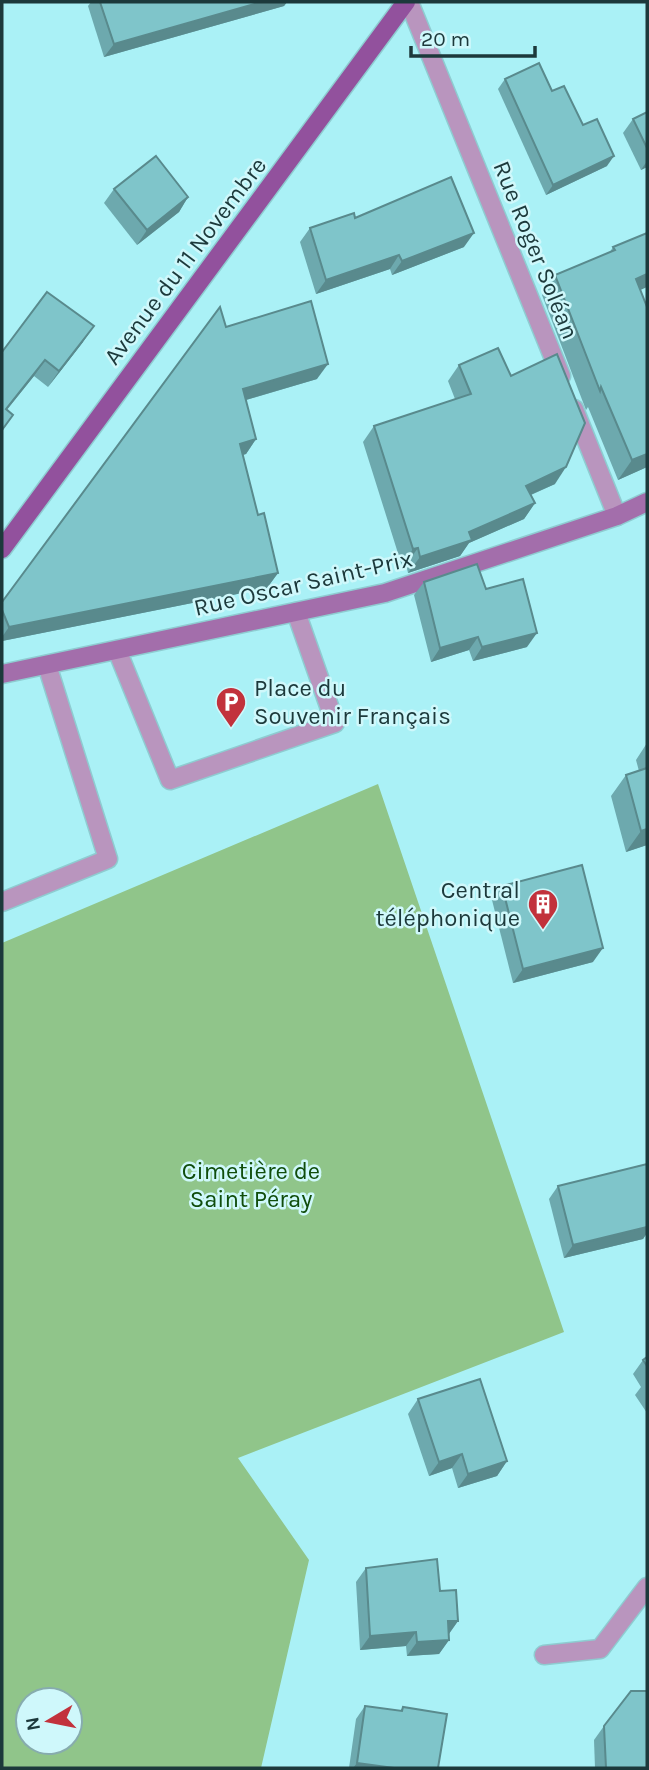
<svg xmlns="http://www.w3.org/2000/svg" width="649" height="1770" font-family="Karla,sans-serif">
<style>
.green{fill:#90c58a;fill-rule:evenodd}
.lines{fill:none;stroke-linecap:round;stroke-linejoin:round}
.lane-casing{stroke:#8eccd1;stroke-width:21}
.street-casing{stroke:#8eccd1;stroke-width:21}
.secondary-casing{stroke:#8eccd1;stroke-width:21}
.primary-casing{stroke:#8eccd1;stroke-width:21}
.lane{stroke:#b995be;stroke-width:18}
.street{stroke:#b995be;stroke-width:18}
.secondary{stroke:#a36eab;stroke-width:18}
.primary{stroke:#92519d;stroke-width:18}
.wall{fill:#6da9ae}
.shaded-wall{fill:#598a8d}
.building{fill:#7fc5ca;stroke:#598a8d;stroke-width:2}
.labels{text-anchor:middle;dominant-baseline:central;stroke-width:5;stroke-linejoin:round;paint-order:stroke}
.street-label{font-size:24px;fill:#1c393b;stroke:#cff8fb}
.poi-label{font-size:24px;fill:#1c393b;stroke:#cff8fb;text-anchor:start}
.park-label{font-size:24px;fill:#104d0b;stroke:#cff8fb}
</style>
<rect width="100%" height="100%" fill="#aaf1f6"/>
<path class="green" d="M378,784L564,1332L238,1458L309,1560L261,1768H2V943ZM28,1700H70V1742H28Z"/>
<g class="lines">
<g class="lane-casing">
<g id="lane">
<polyline points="117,650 170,780 335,723 296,612"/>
<polyline points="2,902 108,859 47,665"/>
<polyline points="544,1655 600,1649 647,1587"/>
</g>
</g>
<g class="street-casing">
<g id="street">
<polyline points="409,2 561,376"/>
<polyline points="574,409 617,516"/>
</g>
</g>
<g class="secondary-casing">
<polyline id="secondary" points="2,674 385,593 617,516 647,502"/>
</g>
<g class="primary-casing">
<polyline id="primary" points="2,549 406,2"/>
</g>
<use href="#lane" class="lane"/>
<use href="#street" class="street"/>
<use href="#secondary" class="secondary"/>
<use href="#primary" class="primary"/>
</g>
<g class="wall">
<polygon points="91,2 287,2 284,6 104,57 88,6"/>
<polygon points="505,79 552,91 583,125 607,166 546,195 498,89"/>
<polygon points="647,112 647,167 641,170 623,133 633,119"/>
<polygon points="114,189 188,197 179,212 137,245 104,203"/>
<polygon points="355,218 464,247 392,275 390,269 316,294 300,242 310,228"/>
<polygon points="613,247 641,290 647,467 618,480 588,407 586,410 542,295 555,275 610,252"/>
<polygon points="226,327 317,379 246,400 256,439 246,454 242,455 258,515 278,573 267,588 2,641 2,602"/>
<polygon points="83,342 48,387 34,376 6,410 13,415 2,431 2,352"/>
<polygon points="459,365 555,484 531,495 535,503 524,519 469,543 460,556 408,573 406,564 402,566 363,442 374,426 455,399 448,381"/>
<polygon points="424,582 486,589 527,647 473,661 469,650 431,662 414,595"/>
<polygon points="647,743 647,845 626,852 611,796 626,775 639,771 636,760"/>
<polygon points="502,886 593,962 513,983 492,900"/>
<polygon points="647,1164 647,1233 643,1239 564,1258 549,1199 558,1186"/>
<polygon points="647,1357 647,1413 635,1395 641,1387 633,1374 643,1360"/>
<polygon points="418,1399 507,1461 497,1476 458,1488 452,1468 429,1476 408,1414"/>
<polygon points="366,1568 440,1591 458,1621 449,1634 449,1640 439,1654 407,1656 406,1646 360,1650 356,1582"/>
<polygon points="365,1706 400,1711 403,1707 438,1768 349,1768 356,1719"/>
<polygon points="604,1726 647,1768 595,1768 594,1740"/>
</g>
<g class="shaded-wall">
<polygon points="261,2 287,2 284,6 104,57 114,44"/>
<polygon points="614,156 607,166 546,195 553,185"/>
<polygon points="647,161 647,167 641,170"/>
<polygon points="188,197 179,212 137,245 147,230"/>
<polygon points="474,233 464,247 392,275 402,261"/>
<polygon points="399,255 390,269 316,294 326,280"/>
<polygon points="647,274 647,287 623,298 636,279"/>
<polygon points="94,326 83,342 48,387 59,371"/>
<polygon points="45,360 34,376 2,416 2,415"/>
<polygon points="328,364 317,379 232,404 243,389"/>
<polygon points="256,439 246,454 229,459 240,444"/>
<polygon points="647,454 647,467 618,480 632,460"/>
<polygon points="566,467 555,484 514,502 526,486"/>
<polygon points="535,503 524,519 469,543 460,556 408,573 420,557 469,532"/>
<polygon points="418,548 406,564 402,566 413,549"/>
<polygon points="278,573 267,588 2,641 2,637 9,627"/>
<polygon points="537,633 527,647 473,661 482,647"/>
<polygon points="478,637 469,650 431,662 440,648"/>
<polygon points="647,829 647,845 626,852 641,831"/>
<polygon points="603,948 593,962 513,983 523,969"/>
<polygon points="647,1227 647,1233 643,1239 564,1258 573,1245"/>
<polygon points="462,1454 452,1468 429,1476 439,1462"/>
<polygon points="507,1461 497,1476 458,1488 468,1474"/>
<polygon points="448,1621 458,1621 448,1635"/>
<polygon points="416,1632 406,1646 360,1650 370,1636"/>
<polygon points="449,1640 439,1654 407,1656 417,1642"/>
<polygon points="357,1763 394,1768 353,1768"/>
</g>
<g class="building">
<polygon points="100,2 261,2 114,44"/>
<polygon points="539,63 552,91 564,86 583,125 597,119 614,156 553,185 505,79"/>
<polygon points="647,112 647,148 633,119"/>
<polygon points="156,156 188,197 147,230 114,189"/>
<polygon points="451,177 474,233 402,261 399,255 326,280 310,228 354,213 355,218"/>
<polygon points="647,233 647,274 636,279 647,307 647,454 632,460 601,387 600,391 555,275 615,250 613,247"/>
<polygon points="47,292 94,326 59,371 45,360 6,409 13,415 2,430 2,352"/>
<polygon points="311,301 328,364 243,389 256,439 240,444 258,515 264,513 278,573 9,627 2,610 2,602 220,307 226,327"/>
<polygon points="498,348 511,376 557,354 585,423 566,467 526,486 535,503 469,532 472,540 420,557 418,548 413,549 374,426 471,394 459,365"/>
<polygon points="477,564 486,589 523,579 537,633 482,647 478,637 440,648 424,582"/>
<polygon points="647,768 647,829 641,831 626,775"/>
<polygon points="582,865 603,948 523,969 502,886"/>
<polygon points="647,1164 647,1227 573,1245 558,1186"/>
<polygon points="647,1357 647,1366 643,1360"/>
<polygon points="480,1379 507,1461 468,1474 462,1454 439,1462 418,1399"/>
<polygon points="437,1559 440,1591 456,1590 458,1621 448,1621 449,1640 417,1642 416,1632 370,1636 366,1568"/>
<polygon points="631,1691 647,1691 647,1768 606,1768 604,1726"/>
<polygon points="365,1706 402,1711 403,1707 447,1714 438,1768 394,1768 357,1763"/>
</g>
<defs>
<g id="parking-pin" transform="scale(1.575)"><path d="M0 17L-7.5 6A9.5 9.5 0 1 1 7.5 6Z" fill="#c2323c" stroke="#cff8fb"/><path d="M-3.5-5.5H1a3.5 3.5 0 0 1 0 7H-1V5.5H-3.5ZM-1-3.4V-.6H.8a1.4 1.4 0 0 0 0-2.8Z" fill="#fff"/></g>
<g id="building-pin" transform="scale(1.575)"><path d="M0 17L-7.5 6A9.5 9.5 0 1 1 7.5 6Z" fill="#c2323c" stroke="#cff8fb"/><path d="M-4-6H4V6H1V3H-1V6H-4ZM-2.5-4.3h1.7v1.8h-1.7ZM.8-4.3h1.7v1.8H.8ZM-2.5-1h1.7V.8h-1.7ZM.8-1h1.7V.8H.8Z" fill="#fff"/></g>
</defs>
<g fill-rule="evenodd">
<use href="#parking-pin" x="231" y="702"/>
<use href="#building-pin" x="543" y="904"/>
</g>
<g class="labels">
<g class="street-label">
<text transform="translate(536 250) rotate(68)">Rue Roger Soléan</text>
<text transform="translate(185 261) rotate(-53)">Avenue du 11 Novembre</text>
<text transform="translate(303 583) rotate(-13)">Rue Oscar Saint-Prix</text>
</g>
<g class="poi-label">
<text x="254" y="688">Place du<tspan x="254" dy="28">Souvenir Français</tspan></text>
<text x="520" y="890" text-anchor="end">Central<tspan x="520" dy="28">téléphonique</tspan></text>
</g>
<g class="park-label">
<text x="251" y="1171">Cimetière de<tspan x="251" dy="28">Saint Péray</tspan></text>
</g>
</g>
<rect width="649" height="1770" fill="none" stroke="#1c393b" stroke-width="7"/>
<g transform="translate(49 1721) rotate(260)"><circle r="33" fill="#cff8fb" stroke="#87acae" stroke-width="2"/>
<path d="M0-5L12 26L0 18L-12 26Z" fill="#c2323c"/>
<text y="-10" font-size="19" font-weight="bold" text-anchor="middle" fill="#1c393b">N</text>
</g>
<path d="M411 46v10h124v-10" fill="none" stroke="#1c393b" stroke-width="3.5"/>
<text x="421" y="46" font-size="21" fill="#1c393b" stroke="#cff8fb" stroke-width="5" paint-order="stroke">20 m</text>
</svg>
